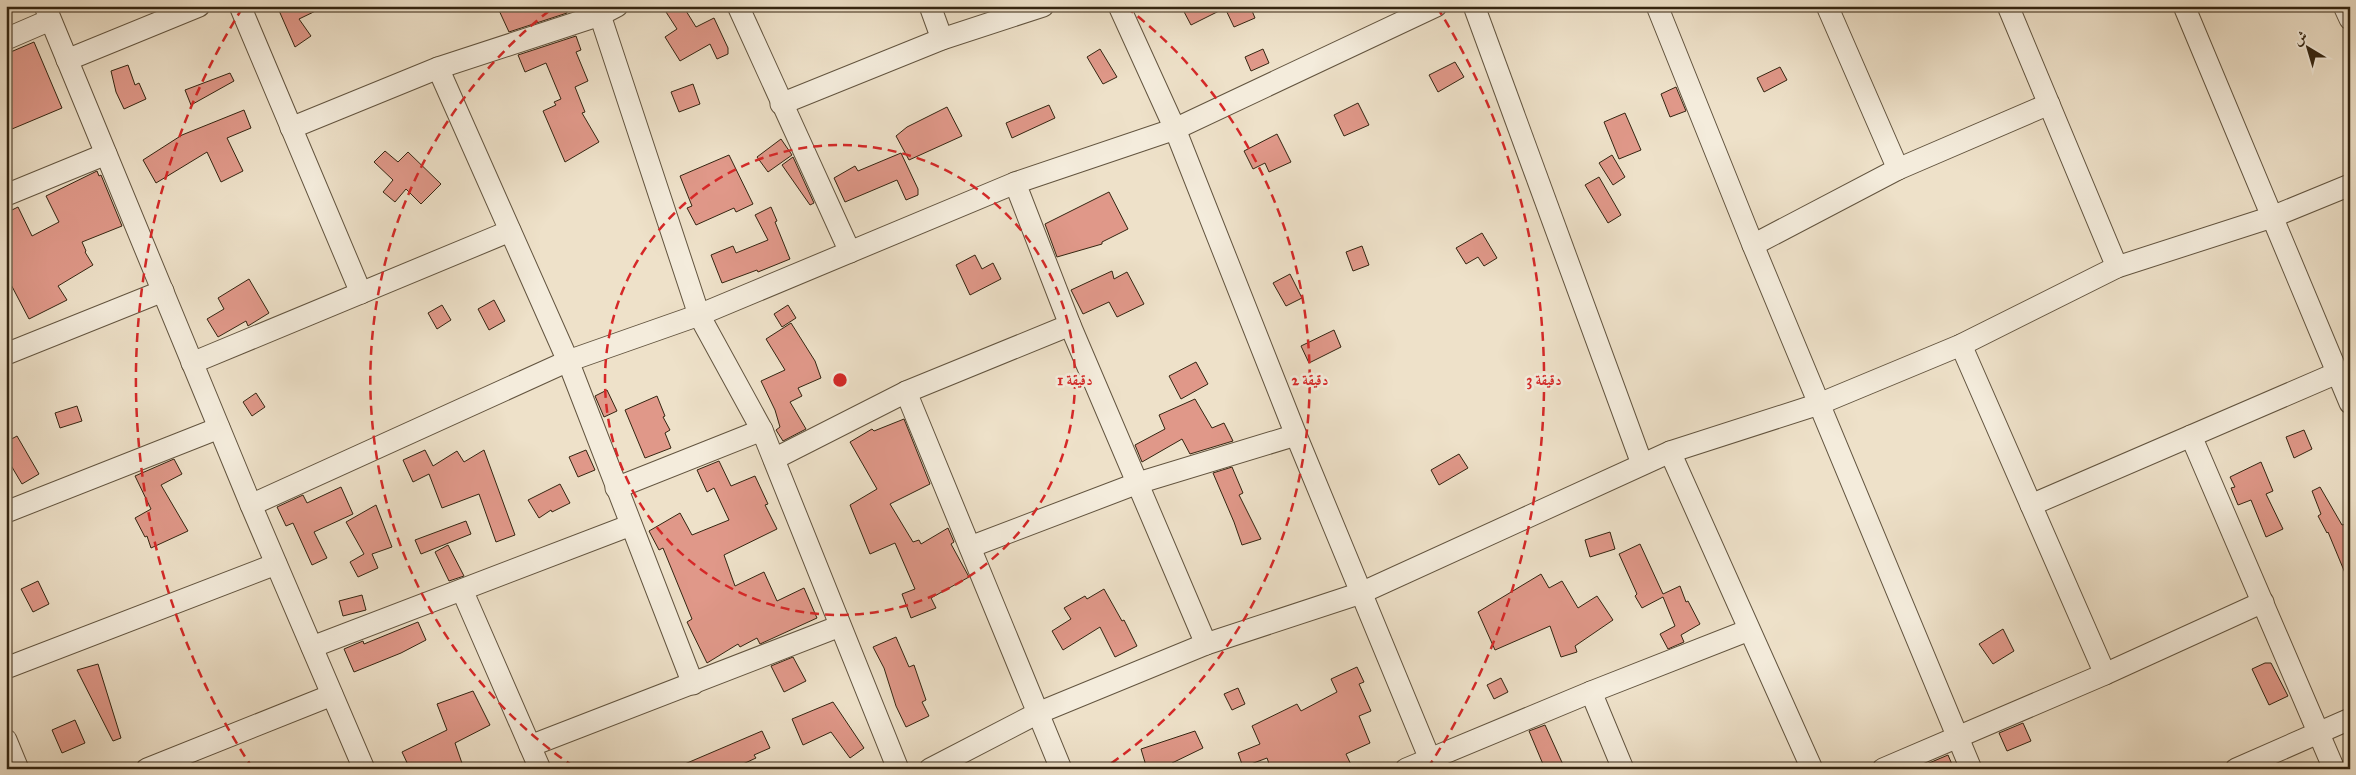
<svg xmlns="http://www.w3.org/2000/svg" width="2356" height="775" font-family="'IM FELL Great Primer',Amiri,serif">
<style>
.building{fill:#e09889;stroke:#342511}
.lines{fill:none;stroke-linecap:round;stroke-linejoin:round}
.minor-casing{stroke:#62543f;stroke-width:23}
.minor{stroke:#f4ecdc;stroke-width:21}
.ring{fill:none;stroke:#d62828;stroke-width:2.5;stroke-dasharray:9 6}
.centre{fill:#d62828;stroke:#f4ecdc;stroke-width:2.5}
.ring-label{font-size:15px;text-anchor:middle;font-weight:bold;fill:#d62828;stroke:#f4ecdc;stroke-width:5;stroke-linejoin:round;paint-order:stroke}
</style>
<rect width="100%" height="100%" fill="#eee1c9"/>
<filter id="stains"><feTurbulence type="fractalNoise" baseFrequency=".004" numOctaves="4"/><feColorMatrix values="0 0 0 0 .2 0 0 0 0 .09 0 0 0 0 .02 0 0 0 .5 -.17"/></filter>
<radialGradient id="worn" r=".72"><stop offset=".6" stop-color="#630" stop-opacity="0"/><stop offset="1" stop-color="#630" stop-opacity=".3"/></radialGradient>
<g class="building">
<polygon points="277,6 326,6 299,19 311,36 295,47"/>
<polygon points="497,6 565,6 567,13 509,32"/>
<polygon points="676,6 683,6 696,27 714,18 728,48 728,54 717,59 710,44 680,61 665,37 677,29 666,12"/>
<polygon points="1181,6 1250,6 1255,18 1234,27 1225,8 1191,25"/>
<polygon points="576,36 581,50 576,52 588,81 575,87 585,112 582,113 599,142 565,162 543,111 556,105 554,102 561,99 546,63 525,72 518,55"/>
<polygon points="34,42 62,108 12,129 6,118 6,54"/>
<polygon points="1100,49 1117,77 1103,84 1087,57"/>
<polygon points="1263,49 1269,63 1251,71 1245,57"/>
<polygon points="1455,62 1464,77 1438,92 1429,75"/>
<polygon points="128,65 135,85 139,83 146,99 124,109 116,92 111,71"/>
<polygon points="1780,67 1787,80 1764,92 1757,78"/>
<polygon points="230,73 234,81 191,105 185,90"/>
<polygon points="693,84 700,104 679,112 671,92"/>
<polygon points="1676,87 1686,111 1670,117 1661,94"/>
<polygon points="1358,103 1369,125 1344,136 1334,115"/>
<polygon points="1049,105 1055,118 1012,138 1006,123"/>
<polygon points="947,107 962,136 909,160 896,136 907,127"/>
<polygon points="244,110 251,128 227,138 243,171 221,182 207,152 156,183 143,160 182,135"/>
<polygon points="1625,113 1641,150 1619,159 1604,122"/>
<polygon points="1277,134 1291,162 1269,172 1265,163 1253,169 1244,151"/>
<polygon points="781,139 792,155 768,172 757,157"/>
<polygon points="385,151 398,162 408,152 441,184 421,204 406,189 395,202 383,192 393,180 374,162"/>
<polygon points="901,153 918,189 918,195 906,200 897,180 845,202 834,178 855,166 858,171"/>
<polygon points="729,155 753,204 736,212 734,208 696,225 687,208 692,206 680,176"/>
<polygon points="1612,155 1625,177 1613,185 1599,163"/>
<polygon points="793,157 814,203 810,205 782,165"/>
<polygon points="97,171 99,176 101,175 122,226 82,242 86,251 85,252 93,265 58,286 67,300 29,319 6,275 6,213 18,207 32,236 59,222 46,196"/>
<polygon points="1599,177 1621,215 1608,223 1585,185"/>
<polygon points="1109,192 1128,229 1102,242 1102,244 1057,257 1045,224"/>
<polygon points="771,207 777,221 775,222 790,259 758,272 757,270 722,283 711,255 733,246 736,253 768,240 755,215"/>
<polygon points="1482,233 1497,258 1484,266 1478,257 1466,264 1456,248"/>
<polygon points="1362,246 1369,265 1353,271 1346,252"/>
<polygon points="975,255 982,269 993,263 1001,279 970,295 956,265"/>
<polygon points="1112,271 1114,279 1127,272 1144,304 1117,317 1109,302 1083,314 1071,290"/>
<polygon points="1290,274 1302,298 1286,306 1273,283"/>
<polygon points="249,279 269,313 248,326 246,321 218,337 207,319 224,309 218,298"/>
<polygon points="494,300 505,321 489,330 478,309"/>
<polygon points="442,305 451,320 437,329 428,313"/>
<polygon points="788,305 796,318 782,327 774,314"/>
<polygon points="791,323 815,361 821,378 798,388 802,396 790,402 806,429 783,441 776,430 780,427 775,410 761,381 785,370 766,339"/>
<polygon points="1334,330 1341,347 1309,363 1301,346"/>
<polygon points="1196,362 1208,384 1181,399 1169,376"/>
<polygon points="607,390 617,411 604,417 595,396"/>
<polygon points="256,393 265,407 252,416 243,402"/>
<polygon points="657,396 665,416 663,417 670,430 665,433 671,448 645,458 625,410"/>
<polygon points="1195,399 1212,428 1224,423 1233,441 1190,454 1182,439 1142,462 1135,445 1165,429 1159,415"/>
<polygon points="77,406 82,421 60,428 55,413"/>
<polygon points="904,419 930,484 890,504 913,542 919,540 921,544 948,528 954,542 951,544 969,577 931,598 936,608 911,618 902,594 915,589 895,543 870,554 850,505 877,489 850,442 872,429 874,431"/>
<polygon points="2304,430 2312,449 2294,458 2286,437"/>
<polygon points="17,436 39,474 22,484 6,457 6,442"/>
<polygon points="425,450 433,466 457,451 464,462 484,450 515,535 496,542 479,494 442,508 429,474 413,482 403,460"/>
<polygon points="586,450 595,470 578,477 569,457"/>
<polygon points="1459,454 1468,468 1439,485 1431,470"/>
<polygon points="174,459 182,474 161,485 188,531 151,548 147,536 145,537 135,518 151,509 135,476"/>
<polygon points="719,461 731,486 755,476 768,504 765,505 777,529 724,555 735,586 764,572 777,601 804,588 817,618 760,644 757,638 740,647 738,644 707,663 687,622 692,619 663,548 659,550 649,531 680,513 692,535 729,520 714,488 707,492 697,470"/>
<polygon points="2261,462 2273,491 2266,494 2283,529 2266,537 2251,500 2238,505 2231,488 2235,487 2230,477"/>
<polygon points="1232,467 1243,493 1239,495 1261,539 1242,545 1234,522 1213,473"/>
<polygon points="560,484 570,503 552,512 551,510 539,518 528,500"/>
<polygon points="341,487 353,514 314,532 327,558 312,565 293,523 286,526 277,507 303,495 307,503"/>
<polygon points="2320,487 2342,525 2350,523 2350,585 2328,532 2327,533 2318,516 2321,514 2312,491"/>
<polygon points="376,505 392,547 372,554 378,568 358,577 350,562 364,554 346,522"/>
<polygon points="466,521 471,534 421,554 415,540"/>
<polygon points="1610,532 1615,549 1590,557 1585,540"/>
<polygon points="1640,544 1663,594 1680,586 1686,602 1688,601 1700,624 1681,635 1684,642 1668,649 1660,634 1675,626 1663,597 1642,608 1635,596 1637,594 1619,554"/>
<polygon points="448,545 464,576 449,581 435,552"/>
<polygon points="1541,574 1549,588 1562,581 1578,608 1597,596 1613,620 1575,646 1577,652 1561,657 1550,626 1495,650 1478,612"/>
<polygon points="38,581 49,604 33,612 21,589"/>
<polygon points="1104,589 1122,621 1124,620 1137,646 1115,657 1100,627 1063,650 1052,631 1071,619 1064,608 1085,596 1087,599"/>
<polygon points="362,595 366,610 343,616 339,601"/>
<polygon points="418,622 426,640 401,653 354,672 344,649 363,641 364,644"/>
<polygon points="2003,629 2014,651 1993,664 1979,644"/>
<polygon points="896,637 909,667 914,665 926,700 922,702 929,716 906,727 896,706 884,668 873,647"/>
<polygon points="793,657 806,681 784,692 771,666"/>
<polygon points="2265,663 2271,663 2288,696 2269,705 2252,669"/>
<polygon points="98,664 121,738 113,741 77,670"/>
<polygon points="1357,667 1364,682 1359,684 1371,711 1359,716 1370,743 1346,754 1353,769 1271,769 1267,758 1243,767 1238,753 1260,744 1252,726 1297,704 1301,711 1337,692 1331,679"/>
<polygon points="1501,678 1508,692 1494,699 1487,685"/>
<polygon points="1238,688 1245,704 1232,710 1224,694"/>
<polygon points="473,691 490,725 455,743 464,769 410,769 402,752 447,730 437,704"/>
<polygon points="833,702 864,748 850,758 831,732 803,745 792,719"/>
<polygon points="75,720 85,743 62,753 52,730"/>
<polygon points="2023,723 2031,741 2007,751 1999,733"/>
<polygon points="1545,725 1565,769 1545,769 1529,731"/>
<polygon points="762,731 770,748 754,755 756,758 732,769 673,769"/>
<polygon points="1195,731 1203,748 1172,763 1174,769 1147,769 1141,749"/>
<polygon points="1948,755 1954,769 1915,769"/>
</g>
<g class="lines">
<g class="minor-casing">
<g id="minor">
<polyline points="45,6 251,505 364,769"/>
<polyline points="240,6 361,293"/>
<polyline points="597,6 699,315 762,430 898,769"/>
<polyline points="738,6 850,252"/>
<polyline points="930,6 942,39"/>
<polyline points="1119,6 1175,129 1296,435 1434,769"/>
<polyline points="1474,6 1642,464"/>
<polyline points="1657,6 1753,245 1971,769"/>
<polyline points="1827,6 1898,169"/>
<polyline points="2008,6 2117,267"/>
<polyline points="2184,6 2350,403"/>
<polyline points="2344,6 2350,19"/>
<polyline points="6,39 50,20"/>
<polyline points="67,60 199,6"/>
<polyline points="438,68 568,361 693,684"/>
<polyline points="781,104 942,39 1043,6"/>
<polyline points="291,128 438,68 600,15 617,6"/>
<polyline points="1015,183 1070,325 1206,644"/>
<polyline points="6,195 106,154"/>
<polyline points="1753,245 1898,169 2049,104"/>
<polyline points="1961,345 2105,674"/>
<polyline points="6,354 163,291"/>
<polyline points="192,363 510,231"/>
<polyline points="906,392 1061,769"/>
<polyline points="2191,436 2334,769"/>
<polyline points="1670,452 1812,769"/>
<polyline points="774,459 906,392 1070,325"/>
<polyline points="616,488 762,430"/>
<polyline points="251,505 568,361 699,315 1015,183 1175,129 1436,6"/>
<polyline points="2031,505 2337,373"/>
<polyline points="6,512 219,428"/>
<polyline points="970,547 1138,483 1296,435"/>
<polyline points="462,590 540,769"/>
<polyline points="312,647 631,525"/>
<polyline points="6,668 276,564"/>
<polyline points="1591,692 1623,769"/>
<polyline points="6,740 18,769"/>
<polyline points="530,746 840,626"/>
<polyline points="147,769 332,695"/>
<polyline points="930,769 1038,713 1206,644 1361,593 1670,452 1819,404 1961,345 2117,267 2272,217 2350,185"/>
<polyline points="1406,769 1591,692 1749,630"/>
<polyline points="1883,769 2105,674 2263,602"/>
<polyline points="2236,769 2350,719"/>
</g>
</g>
<use href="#minor" class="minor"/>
</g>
<g class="ring">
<circle cx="840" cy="380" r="235"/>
<path d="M574 767A470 470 0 0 1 554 7M1126 7A470 470 0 0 1 1106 767"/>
<path d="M253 769A704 704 0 0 1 243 7M1437 7A704 704 0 0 1 1427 769"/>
</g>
<circle cx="840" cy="380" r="8" class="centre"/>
<g class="ring-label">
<text x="1075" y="385">1 دقيقة</text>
<text x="1310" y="385">2 دقيقة</text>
<text x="1544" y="385">3 دقيقة</text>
</g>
<rect width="2356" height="775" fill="none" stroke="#eee1c9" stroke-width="25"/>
<rect x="8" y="8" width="2341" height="760" fill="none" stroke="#342511" stroke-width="2.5"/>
<rect x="12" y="12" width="2331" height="750" fill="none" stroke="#342511"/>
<g transform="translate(2308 48) rotate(322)" stroke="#f4ecdc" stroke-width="4" paint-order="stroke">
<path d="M0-4L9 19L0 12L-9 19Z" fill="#342511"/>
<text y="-8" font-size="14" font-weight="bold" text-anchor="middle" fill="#342511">ش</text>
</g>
<rect width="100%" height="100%" filter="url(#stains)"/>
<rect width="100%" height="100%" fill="url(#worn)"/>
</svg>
